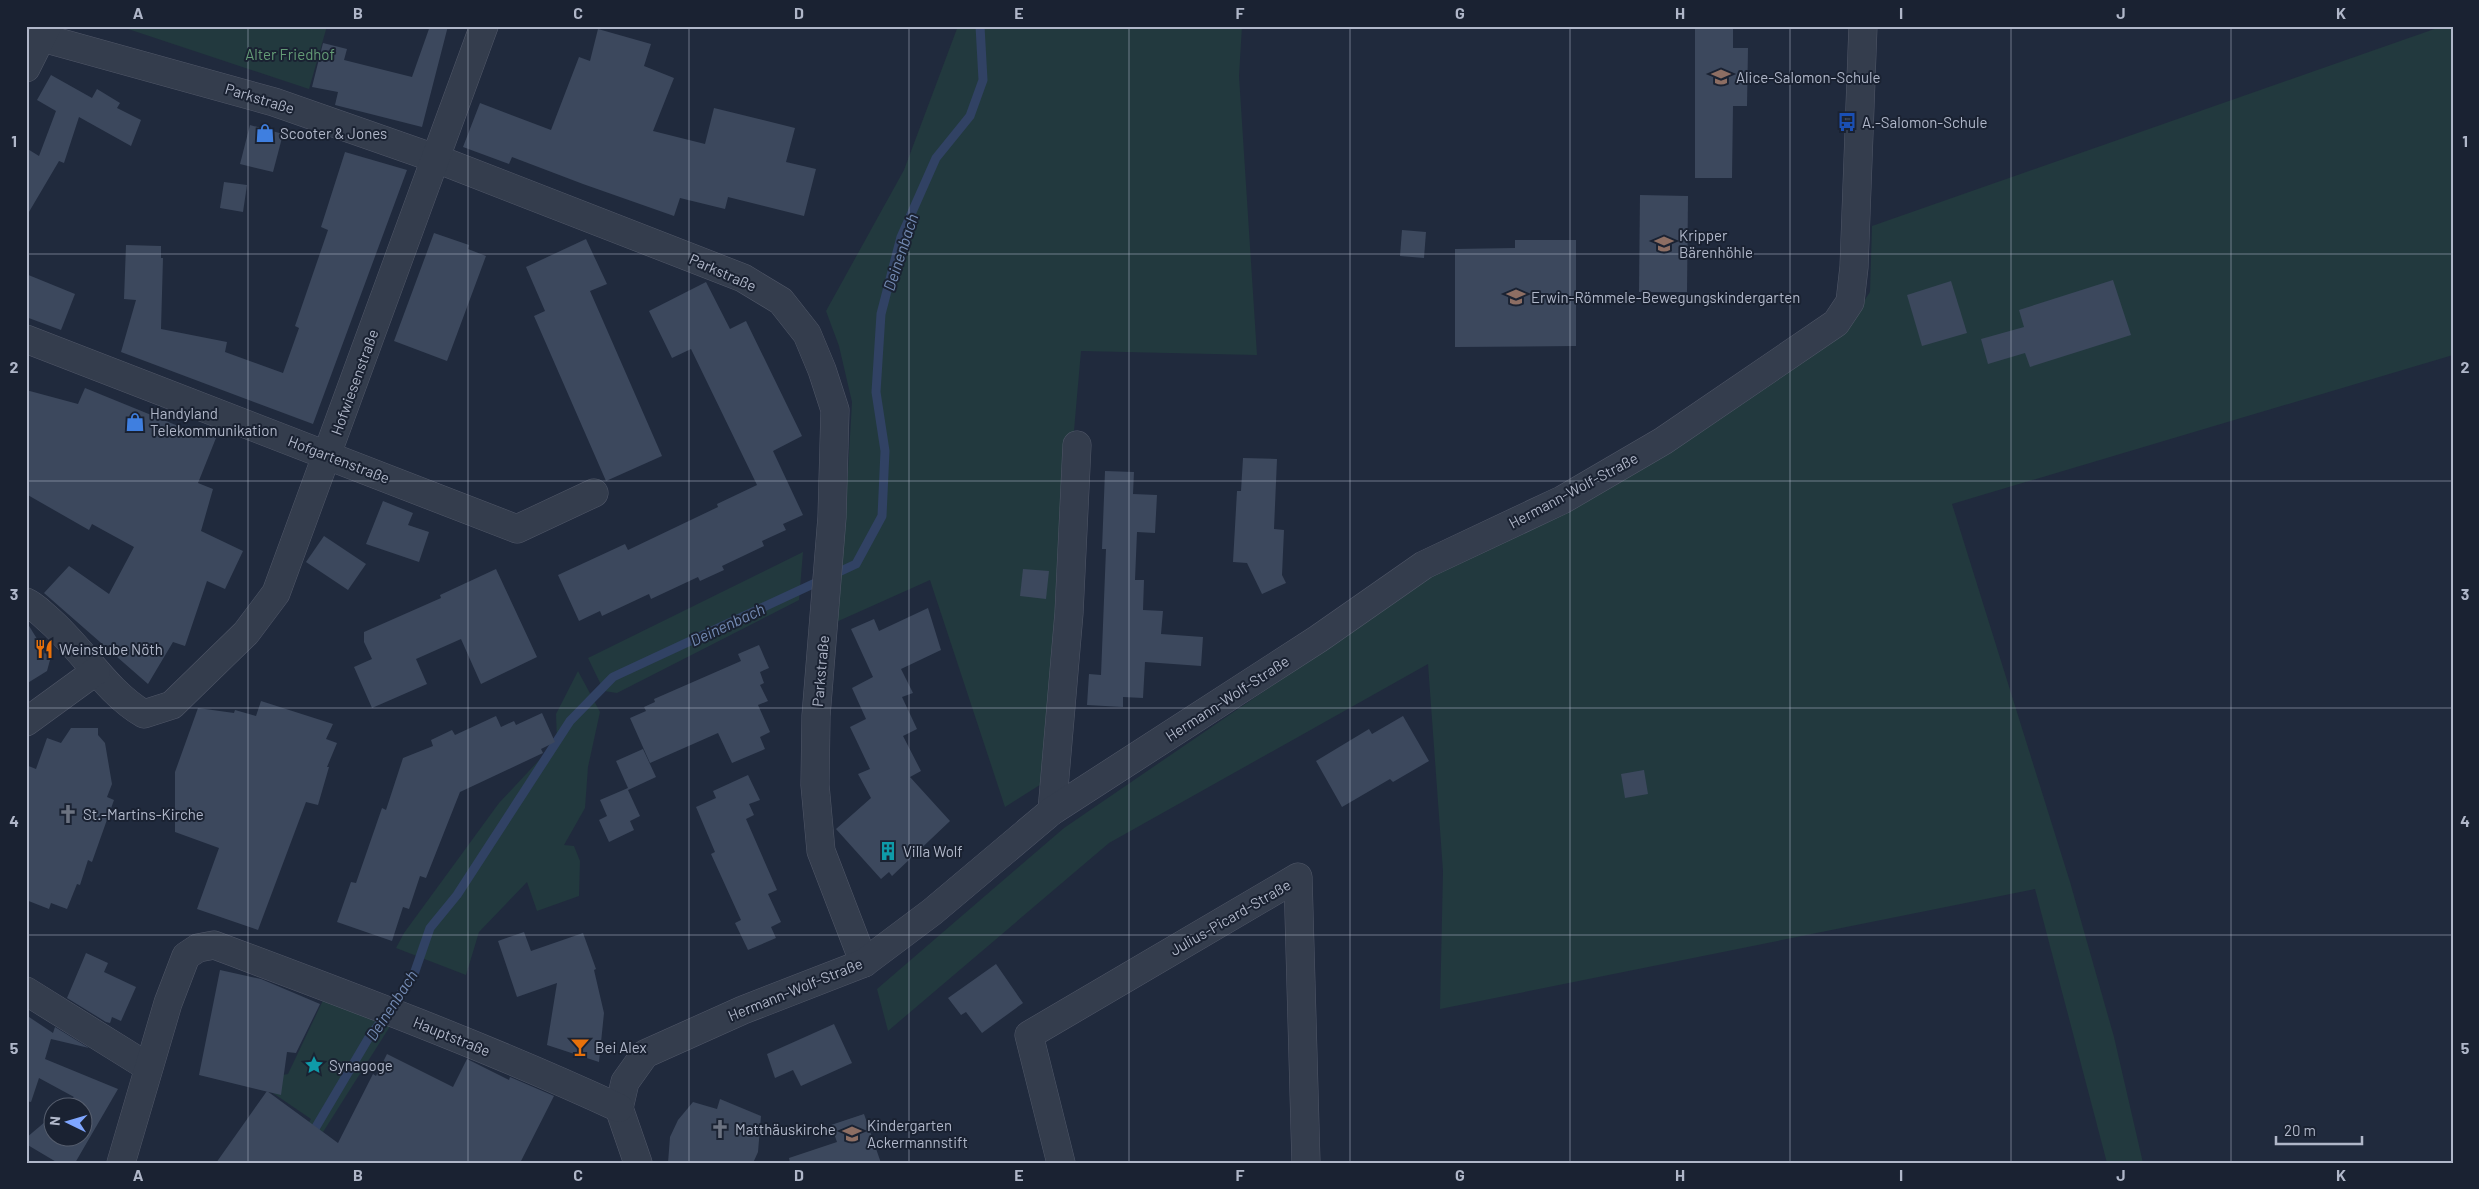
<svg xmlns="http://www.w3.org/2000/svg" width="2479" height="1189" font-family="Barlow,sans-serif">
<style>
.green{fill:#22393e}
.lines{fill:none;stroke-linecap:round;stroke-linejoin:round}
.stream{stroke:#314264;stroke-width:9}
.building{fill:#3c485d}
.minor-casing{stroke:#505768;stroke-width:29}
.minor{stroke:#343d4d;stroke-width:28}
.grid{fill:none;stroke:#b0b7c9;stroke-width:1;stroke-opacity:0.55}
.labels{text-anchor:middle;dominant-baseline:central;stroke-width:4;stroke-linejoin:round;paint-order:stroke}
.park-label{font-size:15px;fill:#649c76;stroke:#1a2232}
.poi-label{font-size:15px;fill:#b0b7c9;stroke:#1a2232;text-anchor:start}
.street-label{font-size:15px;fill:#b0b7c9;stroke:#1a2232}
.water-label{font-size:16px;font-style:italic;fill:#748bb4;stroke:#1a2232}
.neatline{fill:none;stroke:#b0b7c9;stroke-width:2}
.grid-label{font-size:16px;text-anchor:middle;font-weight:bold;fill:#b0b7c9}
</style>
<rect width="100%" height="100%" fill="#202a3d"/>
<g class="green">
<polygon points="119,26 327,26 309,89"/>
<polygon points="958,26 1242,26 1239,76 1257,355 1081,351 1043,783 1005,807 930,580 834,623 846,505 852,402 839,346 826,311 904,170"/>
<polygon points="2443,26 2453,26 2453,355 1952,504 2070,882 2114,1037 2143,1163 2107,1163 2035,889 1440,1009 1443,871 1428,664 1109,843 888,1031 877,989 1064,828 1327,648 1426,574 1844,331 1870,292 1872,226"/>
<polygon points="803,552 799,600 617,693 604,691 588,658"/>
<polygon points="578,671 600,712 588,767 585,808 564,845 574,846 580,861 579,896 537,911 527,882 479,932 466,975 396,948 404,933 499,803 557,741 556,714"/>
<polygon points="326,994 394,1020 325,1129 302,1163 287,1157 311,1119 267,1089 283,1075 288,1074"/>
</g>
<g class="lines">
<polyline class="stream" points="310,1137 368,1039 413,977 430,928 457,895 570,721 613,677 856,564 882,516 885,451 876,392 881,314 901,237 936,158 970,116 983,80 980,26"/>
</g>
<g class="building">
<polygon points="430,26 448,26 422,127 335,105 338,92 312,87 323,43 347,49 344,60 412,77"/>
<polygon points="1695,26 1733,26 1733,48 1748,48 1747,106 1733,106 1732,178 1695,178"/>
<polygon points="598,29 651,44 644,66 674,78 653,131 705,144 714,108 795,128 786,162 816,169 804,216 728,197 725,209 680,198 674,216 583,184 512,157 509,164 463,147 480,103 551,130 579,57 590,61"/>
<polygon points="51,75 92,98 97,89 120,103 117,108 141,120 131,146 79,117 64,163 59,161 26,217 26,148 39,156 56,111 37,100"/>
<polygon points="250,125 283,134 273,172 240,164"/>
<polygon points="345,152 407,170 313,424 121,352 136,300 124,299 126,245 161,246 161,258 163,258 161,329 227,342 225,352 283,373 299,328 295,326 328,230 321,227"/>
<polygon points="224,182 247,185 243,212 220,208"/>
<polygon points="1640,195 1688,196 1687,292 1639,292"/>
<polygon points="1402,230 1426,232 1424,258 1400,256"/>
<polygon points="434,233 469,245 468,249 486,256 447,361 394,341"/>
<polygon points="586,239 607,284 590,291 662,456 606,481 534,316 545,311 526,267"/>
<polygon points="1515,240 1576,240 1576,346 1455,347 1455,249 1515,248"/>
<polygon points="26,274 75,294 61,330 26,317"/>
<polygon points="2113,280 2131,335 2030,367 2025,353 1988,364 1981,339 2024,327 2019,310"/>
<polygon points="1951,281 1967,333 1922,346 1907,295"/>
<polygon points="706,282 730,329 746,321 802,436 773,451 803,515 783,524 786,530 762,541 764,546 722,566 724,570 700,581 698,577 651,599 649,594 602,616 600,611 579,621 558,575 625,544 628,550 718,507 717,504 757,485 691,349 672,358 649,311"/>
<polygon points="85,388 188,430 189,427 216,438 198,483 213,489 201,531 243,551 225,589 207,581 185,646 173,642 148,684 44,593 69,566 109,594 134,547 92,524 89,530 26,494 26,390 78,404"/>
<polygon points="1243,458 1277,459 1274,529 1284,530 1282,575 1286,583 1262,594 1247,563 1233,562 1237,491 1241,491"/>
<polygon points="1105,471 1134,472 1133,494 1157,495 1155,533 1137,532 1135,580 1144,580 1143,610 1163,611 1161,634 1203,637 1201,666 1145,662 1143,698 1123,697 1123,707 1087,705 1089,674 1101,675 1106,549 1102,549"/>
<polygon points="383,501 413,513 408,525 429,532 419,562 366,544"/>
<polygon points="324,536 366,564 348,590 306,562"/>
<polygon points="496,569 537,657 481,684 461,639 416,659 427,684 372,708 354,667 372,659 364,642 364,632 441,598 440,595"/>
<polygon points="1023,569 1049,571 1046,599 1020,596"/>
<polygon points="928,608 941,650 901,669 913,693 902,697 917,729 903,736 921,771 910,777 950,821 892,876 889,872 881,879 836,829 871,798 858,774 870,769 850,727 866,719 852,688 873,677 851,629 874,619 879,631"/>
<polygon points="26,621 50,660 47,671 26,684"/>
<polygon points="759,645 769,668 760,672 764,683 760,685 768,701 758,705 770,732 760,737 765,749 732,763 718,733 650,763 630,718 646,711 644,707 655,702 654,699 741,661 738,654"/>
<polygon points="261,701 333,724 326,739 337,743 327,767 329,767 318,805 306,802 258,930 197,909 219,848 175,832 175,772 198,708 234,713 235,710 256,716"/>
<polygon points="542,713 555,742 541,749 543,753 460,792 426,878 420,876 409,909 403,907 392,941 337,922 351,882 356,883 382,808 386,810 403,758 433,746 431,740 452,730 455,735 496,716 501,727 514,721 516,725"/>
<polygon points="1403,716 1429,761 1393,782 1390,779 1342,807 1316,761 1369,729 1372,734"/>
<polygon points="71,728 98,728 98,735 105,743 112,784 107,797 114,800 92,862 88,860 80,885 77,884 67,909 51,903 49,909 26,900 26,765 36,769 47,738 61,743"/>
<polygon points="643,749 656,777 628,790 640,816 630,821 634,830 609,842 599,820 607,816 600,800 628,788 616,761"/>
<polygon points="1644,770 1648,794 1625,798 1621,774"/>
<polygon points="748,775 760,800 749,804 754,815 746,819 777,890 768,894 781,922 771,927 776,938 748,950 735,923 741,920 711,854 715,852 696,807 716,798 713,791"/>
<polygon points="524,932 531,951 583,933 596,969 594,970 604,1013 599,1062 547,1045 557,983 517,997 498,941"/>
<polygon points="86,953 108,963 104,972 136,987 121,1021 112,1017 110,1023 106,1022 67,998"/>
<polygon points="996,964 1023,1003 982,1033 966,1012 961,1015 948,998"/>
<polygon points="220,970 261,979 320,1004 296,1053 287,1052 281,1095 199,1075"/>
<polygon points="26,1015 53,1033 55,1027 89,1048 51,1039 45,1059 118,1089 75,1163 58,1163 26,1144 26,1138 52,1116 52,1136 82,1136 82,1106 63,1106 74,1097 39,1078 31,1102 26,1101"/>
<polygon points="834,1024 852,1063 801,1086 793,1070 775,1078 767,1054"/>
<polygon points="387,1054 453,1087 467,1059 509,1080 510,1077 554,1096 520,1163 216,1163 267,1091 338,1143 373,1074 376,1076"/>
<polygon points="720,1099 761,1116 758,1152 753,1163 668,1163 670,1137 678,1120 693,1102 717,1109"/>
<polygon points="864,1114 881,1163 790,1163 789,1158 837,1142 831,1125"/>
</g>
<g class="lines">
<g class="minor-casing">
<g id="minor">
<polyline points="43,38 274,102 437,159 743,278 781,301 807,334 822,370 835,410 832,517 816,716 815,785 821,851 864,963"/>
<polyline points="26,68 47,26"/>
<polyline points="26,339 517,529 594,493"/>
<path d="M26,602C35,606 41,613 48,619C82,648 106,692 144,714L172,705L246,633L276,593L484,26"/>
<polyline points="26,722 96,671"/>
<polyline points="1052,811 1069,613 1077,445"/>
<polyline points="26,991 148,1067"/>
<polyline points="619,1108 625,1082 645,1054 743,1010 864,963 932,912 1052,811 1318,639 1424,565 1562,500 1663,441 1836,323 1850,302 1854,267 1863,26"/>
<polyline points="619,1108 638,1163"/>
<path d="M121,1163L168,1003L186,956L198,948L214,945C351,996 487,1047 619,1108"/>
<polyline points="1061,1163 1029,1035 1298,877 1306,1163"/>
</g>
</g>
<use href="#minor" class="minor"/>
</g>
<path class="grid" d="M248,26V1163M468,26V1163M689,26V1163M909,26V1163M1129,26V1163M1350,26V1163M1570,26V1163M1790,26V1163M2011,26V1163M2231,26V1163M26,254H2453M26,481H2453M26,708H2453M26,935H2453"/>
<defs>
<g id="school-bare" transform="scale(1.5)"><path d="M0-5L7-2L0 1L-7-2ZM-4 1L0 2.5L4 1V4Q0 6-4 4Z" fill="#8d6e63" stroke="#1a2232" stroke-width="2.5" paint-order="stroke"/></g>
<g id="bus-bare" transform="scale(1.5)"><path d="M-5-6H5V4H4V6H2V4H-2V6H-4V4H-5ZM-3.5-4V0h7V-4ZM-3.5 1.2v1.5H-2V1.2ZM2 1.2v1.5H3.5V1.2Z" fill="#1a4fb4" stroke="#1a2232" stroke-width="2.5" paint-order="stroke"/></g>
<g id="shop-bare" transform="scale(1.5)"><path d="M-5-2.5h2.3a2.7 3.5 0 0 1 5.4 0H5L5.5 6h-11ZM-1.5-2.5h3a1.5 2.3 0 0 0-3 0Z" fill="#3f7fe0" stroke="#1a2232" stroke-width="2.5" paint-order="stroke"/></g>
<g id="restaurant-bare" transform="scale(1.5)"><path d="M-5-6h1v4h1v-4h1v4h1v-4h1v5L-1.5 .5V6h-2V.5L-5-1ZM5-6V6H3V1.5H1.5Q1.5-4 5-6Z" fill="#e8710a" stroke="#1a2232" stroke-width="2.5" paint-order="stroke"/></g>
<g id="church-bare" transform="scale(1.5)"><path d="M-1.2-6h2.4v3.5h3.3v2.4h-3.3V6h-2.4V-.1h-3.3v-2.4h3.3Z" fill="#6b7280" stroke="#1a2232" stroke-width="2.5" paint-order="stroke"/></g>
<g id="building-bare" transform="scale(1.5)"><path d="M-4-6H4V6H1V3H-1V6H-4ZM-2.5-4.3h1.7v1.8h-1.7ZM.8-4.3h1.7v1.8H.8ZM-2.5-1h1.7V.8h-1.7ZM.8-1h1.7V.8H.8Z" fill="#0f9aa8" stroke="#1a2232" stroke-width="2.5" paint-order="stroke"/></g>
<g id="bar-bare" transform="scale(1.5)"><path d="M-6-5H6L.8 .8V4.5H3.5V6h-7V4.5H-.8V.8Z" fill="#e8710a" stroke="#1a2232" stroke-width="2.5" paint-order="stroke"/></g>
<g id="sight-bare" transform="scale(1.5)"><path d="M0-6L1.8-2.2L6-1.7L2.9 1.2L3.7 5.4L0 3.3L-3.7 5.4L-2.9 1.2L-6-1.7L-1.8-2.2Z" fill="#0f9aa8" stroke="#1a2232" stroke-width="2.5" paint-order="stroke"/></g>
</defs>
<g fill-rule="evenodd">
<use href="#school-bare" x="1721" y="77"/>
<use href="#bus-bare" x="1847" y="122"/>
<use href="#shop-bare" x="265" y="133"/>
<use href="#school-bare" x="1664" y="244"/>
<use href="#school-bare" x="1516" y="297"/>
<use href="#shop-bare" x="135" y="422"/>
<use href="#restaurant-bare" x="44" y="649"/>
<use href="#church-bare" x="68" y="814"/>
<use href="#building-bare" x="888" y="851"/>
<use href="#bar-bare" x="580" y="1047"/>
<use href="#sight-bare" x="314" y="1065"/>
<use href="#church-bare" x="720" y="1129"/>
<use href="#school-bare" x="852" y="1134"/>
</g>
<g class="labels">
<g class="park-label">
<text x="290" y="54">Alter Friedhof</text>
</g>
<g class="poi-label">
<text x="1736" y="77">Alice-Salomon-Schule</text>
<text x="1862" y="122">A.-Salomon-Schule</text>
<text x="280" y="133">Scooter &amp; Jones</text>
<text x="1679" y="235">Kripper<tspan x="1679" dy="17">Bärenhöhle</tspan></text>
<text x="1531" y="297">Erwin-Römmele-Bewegungskindergarten</text>
<text x="150" y="413">Handyland<tspan x="150" dy="17">Telekommunikation</tspan></text>
<text x="59" y="649">Weinstube Nöth</text>
<text x="83" y="814">St.-Martins-Kirche</text>
<text x="903" y="851">Villa Wolf</text>
<text x="595" y="1047">Bei Alex</text>
<text x="329" y="1065">Synagoge</text>
<text x="867" y="1125">Kindergarten<tspan x="867" dy="17">Ackermannstift</tspan></text>
<text x="735" y="1129">Matthäuskirche</text>
</g>
<g class="street-label">
<text transform="translate(260 98) rotate(17)">Parkstraße</text>
<text transform="translate(723 272) rotate(24)">Parkstraße</text>
<text transform="translate(354 382) rotate(-70)">Hofwiesenstraße</text>
<text transform="translate(339 459) rotate(21)">Hofgartenstraße</text>
<text transform="translate(1573 490) rotate(-28)">Hermann-Wolf-Straße</text>
<text transform="translate(820 671) rotate(-85)">Parkstraße</text>
<text transform="translate(1227 698) rotate(-33)">Hermann-Wolf-Straße</text>
<text transform="translate(1230 917) rotate(-30)">Julius-Picard-Straße</text>
<text transform="translate(795 989) rotate(-22)">Hermann-Wolf-Straße</text>
<text transform="translate(452 1036) rotate(22)">Hauptstraße</text>
</g>
<g class="water-label">
<text transform="translate(900 252) rotate(-72)">Deinenbach</text>
<text transform="translate(727 624) rotate(-25)">Deinenbach</text>
<text transform="translate(391 1005) rotate(-57)">Deinenbach</text>
</g>
</g>
<rect width="2479" height="1189" fill="none" stroke="#1a2232" stroke-width="55"/>
<g transform="translate(68 1122) rotate(275)"><circle r="24" fill="#1a2232" stroke="#565e6e"/>
<path d="M0-4L9 19L0 12L-9 19Z" fill="#7fa6ff"/>
<text y="-8" font-size="14" font-weight="bold" text-anchor="middle" fill="#b0b7c9">N</text>
</g>
<path d="M2276 1136v8h86v-8" fill="none" stroke="#b0b7c9" stroke-width="2.5"/>
<text x="2284" y="1136" font-size="15" fill="#b0b7c9" stroke="#1a2232" stroke-width="4" paint-order="stroke">20 m</text>
<rect x="28" y="28" width="2424" height="1134" class="neatline"/>
<g class="grid-label">
<text x="138" y="19">A</text>
<text x="358" y="19">B</text>
<text x="578" y="19">C</text>
<text x="799" y="19">D</text>
<text x="1019" y="19">E</text>
<text x="1240" y="19">F</text>
<text x="1460" y="19">G</text>
<text x="1680" y="19">H</text>
<text x="1901" y="19">I</text>
<text x="2121" y="19">J</text>
<text x="2341" y="19">K</text>
<text x="14" y="147">1</text>
<text x="2465" y="147">1</text>
<text x="14" y="373">2</text>
<text x="2465" y="373">2</text>
<text x="14" y="600">3</text>
<text x="2465" y="600">3</text>
<text x="14" y="827">4</text>
<text x="2465" y="827">4</text>
<text x="14" y="1054">5</text>
<text x="2465" y="1054">5</text>
<text x="138" y="1181">A</text>
<text x="358" y="1181">B</text>
<text x="578" y="1181">C</text>
<text x="799" y="1181">D</text>
<text x="1019" y="1181">E</text>
<text x="1240" y="1181">F</text>
<text x="1460" y="1181">G</text>
<text x="1680" y="1181">H</text>
<text x="1901" y="1181">I</text>
<text x="2121" y="1181">J</text>
<text x="2341" y="1181">K</text>
</g>
</svg>
